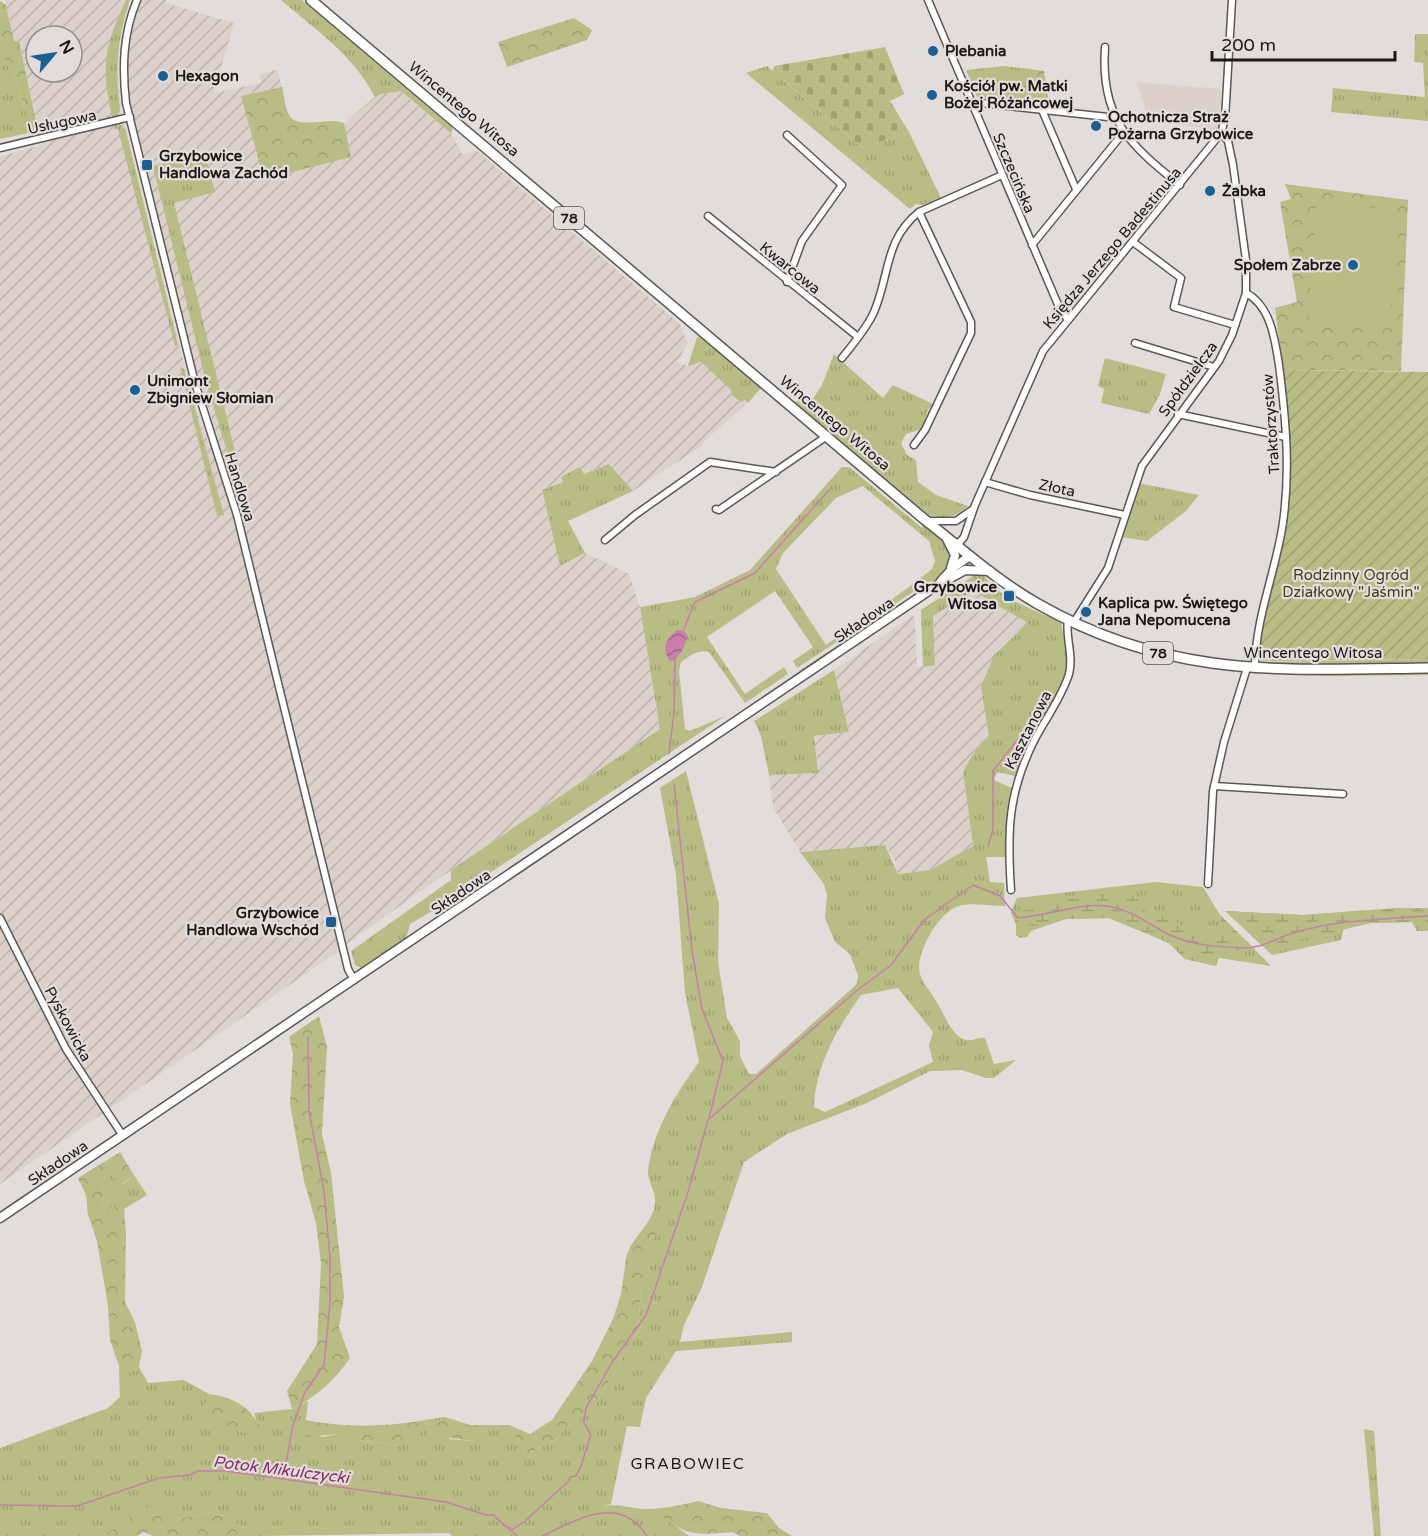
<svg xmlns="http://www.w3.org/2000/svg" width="1428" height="1536" font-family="'Varela Round',sans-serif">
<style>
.built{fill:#dcd0ca}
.industrial{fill:url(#industrial-furrows);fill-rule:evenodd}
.grass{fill:url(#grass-tufts);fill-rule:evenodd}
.forest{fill:url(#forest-crowns)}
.wetland{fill:url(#wetland-marsh)}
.cemetery{fill:url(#cemetery-stones)}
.garden{fill:url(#garden-furrows)}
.pitch{fill:#b7bd84}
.water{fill:url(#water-waves)}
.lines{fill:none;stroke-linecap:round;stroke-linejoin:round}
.stream{stroke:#ca7eac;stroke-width:1.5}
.minor-casing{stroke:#5b5756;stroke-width:9}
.secondary-casing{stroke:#5b5756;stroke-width:11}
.primary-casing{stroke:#5b5756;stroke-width:12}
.minor{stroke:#fff;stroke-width:6}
.secondary{stroke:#fff;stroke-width:8}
.primary{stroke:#fff;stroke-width:9}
.poi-dot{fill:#1b5f94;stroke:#e2dddb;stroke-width:2}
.labels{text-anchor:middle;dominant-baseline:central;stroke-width:4.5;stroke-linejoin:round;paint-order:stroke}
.shield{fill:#e2dddb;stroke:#565452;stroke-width:1.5}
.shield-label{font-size:14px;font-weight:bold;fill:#1a1918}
.poi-label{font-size:15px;font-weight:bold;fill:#1a1918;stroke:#e2dddb;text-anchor:start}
.street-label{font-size:15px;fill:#1a1918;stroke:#e2dddb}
.park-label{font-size:15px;fill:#3d401b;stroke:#e2dddb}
.neighbourhood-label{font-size:16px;letter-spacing:1.5px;fill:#1a1918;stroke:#e2dddb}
.water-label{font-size:16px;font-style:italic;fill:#882d69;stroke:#e2dddb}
</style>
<defs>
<pattern id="industrial-furrows" width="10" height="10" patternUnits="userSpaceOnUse" patternTransform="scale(1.5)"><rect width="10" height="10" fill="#dcd0ca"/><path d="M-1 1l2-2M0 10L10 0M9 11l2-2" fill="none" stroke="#bcb2ad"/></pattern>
<pattern id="grass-tufts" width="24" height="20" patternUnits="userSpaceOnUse" patternTransform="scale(1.5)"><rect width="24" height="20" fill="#b7bd84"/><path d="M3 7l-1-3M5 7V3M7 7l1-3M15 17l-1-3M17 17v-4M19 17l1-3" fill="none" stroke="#9da271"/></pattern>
<pattern id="forest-crowns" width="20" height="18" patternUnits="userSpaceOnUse" patternTransform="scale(1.5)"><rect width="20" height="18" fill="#b7bd84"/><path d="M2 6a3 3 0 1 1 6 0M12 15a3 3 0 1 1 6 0" fill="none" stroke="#9da271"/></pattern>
<pattern id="wetland-marsh" width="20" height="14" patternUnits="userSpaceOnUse" patternTransform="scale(1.5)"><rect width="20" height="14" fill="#b7bd84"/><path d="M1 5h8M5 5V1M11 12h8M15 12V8" fill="none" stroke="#9da271"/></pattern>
<pattern id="cemetery-stones" width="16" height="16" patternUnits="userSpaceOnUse" patternTransform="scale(1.5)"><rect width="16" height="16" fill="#b7bd84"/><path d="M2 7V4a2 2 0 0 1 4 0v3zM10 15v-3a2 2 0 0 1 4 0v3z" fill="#9da271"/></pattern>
<pattern id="garden-furrows" width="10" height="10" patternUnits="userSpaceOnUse" patternTransform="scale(1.5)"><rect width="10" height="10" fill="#b7bd84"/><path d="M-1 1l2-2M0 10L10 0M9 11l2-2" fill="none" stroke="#9da271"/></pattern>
<pattern id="water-waves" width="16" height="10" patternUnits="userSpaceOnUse" patternTransform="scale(1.5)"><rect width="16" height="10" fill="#ca7eac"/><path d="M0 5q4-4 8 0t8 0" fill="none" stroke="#a3668b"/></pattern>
</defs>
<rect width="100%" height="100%" fill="#e2dddb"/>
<polygon class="built" points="1137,82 1222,89 1221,122 1217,130 1149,121"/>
<g class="industrial">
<path d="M5,0H130L118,43L117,66L121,111L188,380L197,411L224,484L235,523L339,951L0,1184V156L42,145L19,41H14ZM36,36H72V72H36Z"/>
<polygon points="141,0 166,0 166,3 234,23 214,93 261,83 260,74 277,70 282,87 241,96 351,157 344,123 380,94 401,91 451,133 462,154 477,151 680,324 688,343 677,362 687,366 701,362 748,403 701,444 702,446 633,491 609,464 584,474 580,467 561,478 563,482 542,490 560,566 585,553 629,574 640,607 660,729 425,888 347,944 342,934 230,477 189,347 130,106 127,50"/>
<polygon points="973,591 1028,623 997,651 981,687 989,736 977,748 963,771 973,846 930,870 898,874 894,859 885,845 800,852 773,807 769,775 818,773 814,736 849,732 834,670 913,615 915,619 917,667 935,665 933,616"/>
</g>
<g class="grass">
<path d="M126,0H130C117,37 115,72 120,111L117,116L112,117C101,66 104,48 126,0Z"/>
<path d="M281,0H302L311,7L453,128L451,133L401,91L380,94L344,123L375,97C353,55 316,30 281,0Z"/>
<polygon points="1415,34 1428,34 1428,121 1331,112 1333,88 1425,97 1423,63 1414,62"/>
<polygon points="0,53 15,77 27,115 35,116 39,131 0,139"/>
<polygon points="767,66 862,148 909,132 941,198 923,205 916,204 910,209 746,73"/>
<polygon points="1005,66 1044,71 1023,68 1021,79 998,102 978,99 966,70"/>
<polygon points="114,124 122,125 126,131 178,345 175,346 118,129 115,129"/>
<polygon points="205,153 215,192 174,203 246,496 241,498 206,382 153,166"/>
<polygon points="703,336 761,388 748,403 745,400 741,402 732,395 731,390 701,362 688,366 697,337"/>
<path d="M834,354L883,398L893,385L933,404L928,410L922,429L906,434L901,443L907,455L916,460L918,482L936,495L968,506C955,520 940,518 924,514L794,404L797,401L810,403L822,385Z"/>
<polygon points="1105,358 1166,374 1160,394 1149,414 1101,403 1104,389 1098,386"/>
<polygon points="180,367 184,369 224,515 217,516"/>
<polygon points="609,464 633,491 568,521 585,553 560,566 542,490 563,482 561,477 580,467 584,474"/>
<path d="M842,467H849L922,528L924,522C957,551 961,557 927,589L805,671H799L915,594L922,586L797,668L793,661L813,647L775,591L707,637L745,694L784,667L788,674L745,703L709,652C698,649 690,656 681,662L679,671L685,729L690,731L725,716L439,907L410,924L406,939L361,968L355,965L351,951L451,880V870L660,729L640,607L695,597L750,570ZM863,486L929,541L935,561L932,569L909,587L826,645L776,569L783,553L836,498Z"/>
<polygon points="1138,483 1199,495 1186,511 1147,541 1121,537"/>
<path d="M976,574L984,576C1003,601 1034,609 1061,623L1069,663L1064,679L1026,749L1015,776L997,772L994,780L1012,788L1009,801L1005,857H986L990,882L1004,883L1005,906C991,906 972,902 959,906C939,911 914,955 920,974C923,984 934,996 939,1006C945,1017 952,1034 963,1039C972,1043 977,1036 985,1038L994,1064L1016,1060L994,1078H986L962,1070L930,1071L867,1103L787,1134L744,1162L702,1287L684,1325L680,1342L792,1332V1342L676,1351L646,1398L640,1427L627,1426L611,1504L601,1507L631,1513L654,1510L689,1536H452L449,1533L258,1536L226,1517L209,1512L178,1519L160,1497L103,1536H0V1448L108,1408L120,1397L119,1366L129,1372L139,1367L148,1383L184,1380L209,1394L205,1406C222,1419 239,1441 260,1430L254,1413L292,1409L308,1401L306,1420L299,1429L323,1437L337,1434L355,1440L400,1445L429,1425L425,1420L445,1417L435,1424L450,1439L473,1441L485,1431L481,1425H509L526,1454L554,1441L570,1424L591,1412L638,1332L641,1288L648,1279L641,1251L656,1235L649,1227L626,1259C629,1239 654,1224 655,1202C656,1191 647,1181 648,1170C653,1131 676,1093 699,1062L685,993L676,875L660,788L686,771L719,904L718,962L727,1018L740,1041V1056L749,1074H756L857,984L858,976L850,954L835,942L825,918L827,895L824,884L800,852L885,845L898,874L930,870L973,846L963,771L977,748L989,736L981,687L994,655L1028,623L973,591L933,616L935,665L923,667L921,610ZM898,988L933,1032L929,1046L933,1062L825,1112L814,1107C816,1064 837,1029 861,995Z"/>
<polygon points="1428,659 1428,664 1262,666 1257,662"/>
<polygon points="834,670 849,732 814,736 818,773 769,775 761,736 754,721"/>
<polygon points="1428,671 1428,675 1328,676 1252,673"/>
<polygon points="1156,882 1203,887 1220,915 1271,966 1219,958 1216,966 1185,959 1169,943 1109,918 1066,919 1031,931 1027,937 1020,938 1016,935 1016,924 1011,912 1017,898"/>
<polygon points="1398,908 1428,908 1428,931 1417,931 1412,922 1371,923 1344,928 1341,940 1272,955 1225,911 1303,915"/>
<polygon points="110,1172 122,1185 134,1175 147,1195 124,1209 115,1206 102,1212 103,1178"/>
<polygon points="1364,1429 1374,1431 1381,1536 1374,1536"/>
</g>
<g class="forest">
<polygon points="0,1 6,5 14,41 19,41 35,116 27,115 15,77 0,53"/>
<polygon points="574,18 592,30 587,40 507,67 498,42"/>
<polygon points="1022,68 1044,71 1050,107 998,102 998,77 1021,79"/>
<path d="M282,87C284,95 285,108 289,115C297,130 326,117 344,123L351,157L264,179L241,96Z"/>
<polygon points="1285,184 1408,200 1401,371 1283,370 1275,308 1297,302 1280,202 1291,199"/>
<path d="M319,1016L327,1047L322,1134L331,1173L344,1297L339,1327L350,1358C335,1380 315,1398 292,1409L287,1391L317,1344L321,1263L316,1223L304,1181L290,1104L293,1054L289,1037Z"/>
<polygon points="120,1152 134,1175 121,1185 110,1172 103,1178 102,1212 115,1206 124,1209 126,1233 125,1302 135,1322 142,1351 139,1367 129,1373 119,1366 110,1340 108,1306 97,1241 88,1215 86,1195 78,1178"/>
<polygon points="649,1227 654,1228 656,1235 642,1251 648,1279 647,1286 641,1288 638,1332 591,1412 570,1424 554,1441 526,1454 509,1425 530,1434 552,1420 592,1361 613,1319 621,1294 626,1259"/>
<path d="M209,1394C233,1397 252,1407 261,1430L251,1435L220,1425L205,1406Z"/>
<polygon points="445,1417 470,1425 481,1425 485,1431 473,1441 437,1436 435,1424"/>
<path d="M306,1420C345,1428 385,1427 425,1420L429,1426L414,1438L400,1445L355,1440L337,1434L306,1437L299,1429Z"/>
<polygon points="160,1496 178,1519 209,1512 226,1517 259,1536 152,1536 144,1532 137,1536 103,1536"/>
<path d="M698,1501L721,1508L767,1513L779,1528L792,1536H740L732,1532C690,1536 687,1535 654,1511L631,1513L600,1507C616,1502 630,1509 647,1509C664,1509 681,1505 698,1501Z"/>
</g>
<g class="wetland">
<path d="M1108,890L1139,897L1145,911L1173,919L1186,930L1222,936L1220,915L1256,950L1220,951L1216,966L1185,959L1169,943L1109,918L1066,919L1047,924H1016L1011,912C1044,910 1074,895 1108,890Z"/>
<polygon points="1398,908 1428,908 1428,931 1417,931 1412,922 1371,923 1265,948 1225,911 1303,915"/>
</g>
<polygon class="cemetery" points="885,47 904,94 890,101 909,132 862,148 773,71 774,66"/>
<path class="garden" d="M1283,370L1428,372V659L1261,661C1256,620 1277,575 1284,535C1294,477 1288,428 1283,370Z"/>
<polygon class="pitch" points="1316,204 1397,209 1390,325 1309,320"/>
<path class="water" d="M677,630L684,631L688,636L682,651L675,660L670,661C661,649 666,638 677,630Z"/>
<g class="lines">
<g class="stream">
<polyline points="683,631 695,602 755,573 829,490"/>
<polyline points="669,754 674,713 675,659"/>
<polyline points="674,784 692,951 702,1009 723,1061 709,1118"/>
<polyline points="988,846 993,830 993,771 1019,738"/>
<polyline points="283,1479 293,1425 305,1392 324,1365 330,1303 330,1258 324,1191 309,1111 308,1037"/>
<polyline points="0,1505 77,1506 159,1478 189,1475 198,1471 225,1471 446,1502 486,1515 493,1515 517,1536"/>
<path d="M503,1525L513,1529L525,1521L569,1481L570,1477L576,1476C584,1464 585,1448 591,1435L584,1422L586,1408L613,1361L646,1315L688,1192L708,1120L855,992L891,965L924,920L973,885L1000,896L1018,918C1050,916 1080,901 1112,907C1133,911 1151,926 1170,935C1191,945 1218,947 1241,948C1261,949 1274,939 1293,933C1336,920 1383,919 1428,916"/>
<path d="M542,1536C577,1520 619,1493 647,1536"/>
</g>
<g class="minor-casing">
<g id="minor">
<path d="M137,0C123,33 122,67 126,103L195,383L237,515L348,969L354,980"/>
<polyline points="928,0 1059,307 1068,320"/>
<path d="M1105,47C1100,117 1128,144 1180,185"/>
<polyline points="972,104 980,103 1117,118"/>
<polyline points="1042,110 1076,189"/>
<polyline points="787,135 842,185 802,241 787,282"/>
<polyline points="0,148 130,117"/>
<polyline points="708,216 858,337"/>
<polyline points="1133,242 1181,278 1174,307 1235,325"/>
<polyline points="1032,245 1124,132"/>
<path d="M1246,293C1271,306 1275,340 1279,365C1286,420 1291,474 1282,529C1274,576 1255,621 1255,668"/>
<polyline points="1135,343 1214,367"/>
<path d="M842,358C853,344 867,328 874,312C890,275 884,240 919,212"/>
<polyline points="1178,414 1286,437"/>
<polyline points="914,445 925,430 971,333 971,322 919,212 1002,175"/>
<polyline points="985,482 1030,495 1125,515"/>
<polyline points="716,509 719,510 827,436"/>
<polyline points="929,521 956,521 972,510"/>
<polyline points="605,540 635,515 710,462 776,472"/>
<polyline points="954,542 959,543 964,537 975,505 1043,351 1221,133 1225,119 1232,0"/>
<polyline points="1074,622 1108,568 1142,466 1219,361 1232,335 1246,293 1246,260 1233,165 1228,141 1221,133"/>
<polyline points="1214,786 1343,794"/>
<polyline points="1208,884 1213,791 1224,742 1247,668"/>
<path d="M1011,890C1007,831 1008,792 1035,739C1046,718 1062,697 1069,674C1074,655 1065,638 1068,619"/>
<polyline points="0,918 66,1049 123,1136"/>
</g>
</g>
<g class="secondary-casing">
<g id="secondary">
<polyline points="947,539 955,555 951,568"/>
<polyline points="941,581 954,567 970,556"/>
<polyline points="0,1218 936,586 965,570 990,571"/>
</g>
</g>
<g class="primary-casing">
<path id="primary" d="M311,0L924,519C961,548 996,580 1038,604C1169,679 1283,670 1428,668"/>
</g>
<use href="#minor" class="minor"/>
<use href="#secondary" class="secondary"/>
<use href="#primary" class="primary"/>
</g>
<g class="poi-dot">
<circle cx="933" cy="51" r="6"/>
<circle cx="163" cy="76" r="6"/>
<circle cx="932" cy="95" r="6"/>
<circle cx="1096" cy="126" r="6"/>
<rect x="141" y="159" width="12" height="12" rx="3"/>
<circle cx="1210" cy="191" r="6"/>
<circle cx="1353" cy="265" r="6"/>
<circle cx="135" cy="390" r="6"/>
<rect x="1003" y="590" width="12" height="12" rx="3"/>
<circle cx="1086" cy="612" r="6"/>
<rect x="325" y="916" width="12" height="12" rx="3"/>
</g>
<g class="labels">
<g class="shield">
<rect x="554" y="207" width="30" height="22" rx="4.5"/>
<rect x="1143" y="642" width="30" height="22" rx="4.5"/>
</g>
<g class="shield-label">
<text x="569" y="218">78</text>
<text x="1158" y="653">78</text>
</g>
<g class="poi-label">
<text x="945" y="51">Plebania</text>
<text x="175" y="76">Hexagon</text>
<text x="944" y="86">Kościół pw. Matki<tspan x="944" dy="17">Bożej Różańcowej</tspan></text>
<text x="1108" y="117">Ochotnicza Straż<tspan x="1108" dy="17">Pożarna Grzybowice</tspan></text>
<text x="159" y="156">Grzybowice<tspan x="159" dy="17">Handlowa Zachód</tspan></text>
<text x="1222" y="191">Żabka</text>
<text x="1341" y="265" text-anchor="end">Społem Zabrze</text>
<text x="147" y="381">Unimont<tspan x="147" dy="17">Zbigniew Słomian</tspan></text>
<text x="997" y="587" text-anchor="end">Grzybowice<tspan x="997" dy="17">Witosa</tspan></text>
<text x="1098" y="603">Kaplica pw. Świętego<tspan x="1098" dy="17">Jana Nepomucena</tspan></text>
<text x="319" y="913" text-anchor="end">Grzybowice<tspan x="319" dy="17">Handlowa Wschód</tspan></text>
</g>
<g class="street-label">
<text transform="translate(464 109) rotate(40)">Wincentego Witosa</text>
<text transform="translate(62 122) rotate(-12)">Usługowa</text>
<text transform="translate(1014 173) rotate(67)">Szczecińska</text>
<text transform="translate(1112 248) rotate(-50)">Księdza Jerzego Badestinusa</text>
<text transform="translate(790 268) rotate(39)">Kwarcowa</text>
<text transform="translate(1188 379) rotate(-54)">Spółdzielcza</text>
<text transform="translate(835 423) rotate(40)">Wincentego Witosa</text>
<text transform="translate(1271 424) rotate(-94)">Traktorzystów</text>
<text transform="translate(240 487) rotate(73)">Handlowa</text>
<text transform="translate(1057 488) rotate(12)">Złota</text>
<text transform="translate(864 620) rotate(-34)">Składowa</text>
<text x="1313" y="653">Wincentego Witosa</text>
<text transform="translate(1028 730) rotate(-63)">Kasztanowa</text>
<text transform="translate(461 892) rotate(-34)">Składowa</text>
<text transform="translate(68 1024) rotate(62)">Pyskowicka</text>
<text transform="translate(58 1163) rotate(-34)">Składowa</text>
</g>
<g class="park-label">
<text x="1351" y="575">Rodzinny Ogród<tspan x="1351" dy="17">Działkowy "Jaśmin"</tspan></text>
</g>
<g class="neighbourhood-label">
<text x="688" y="1464">GRABOWIEC</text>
</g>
<g class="water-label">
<text transform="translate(281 1470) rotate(7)">Potok Mikulczycki</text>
</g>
</g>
<g transform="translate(54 54) rotate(61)"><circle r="28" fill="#e2dddb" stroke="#928f8d" stroke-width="1.5"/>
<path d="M0-4.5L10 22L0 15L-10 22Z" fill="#1b5f94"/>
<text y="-9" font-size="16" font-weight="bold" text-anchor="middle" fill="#1a1918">N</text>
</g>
<path d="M1212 51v9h183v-9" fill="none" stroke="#1a1918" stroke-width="3"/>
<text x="1221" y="51" font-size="18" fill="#1a1918" stroke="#e2dddb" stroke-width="4.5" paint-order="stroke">200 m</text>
</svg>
